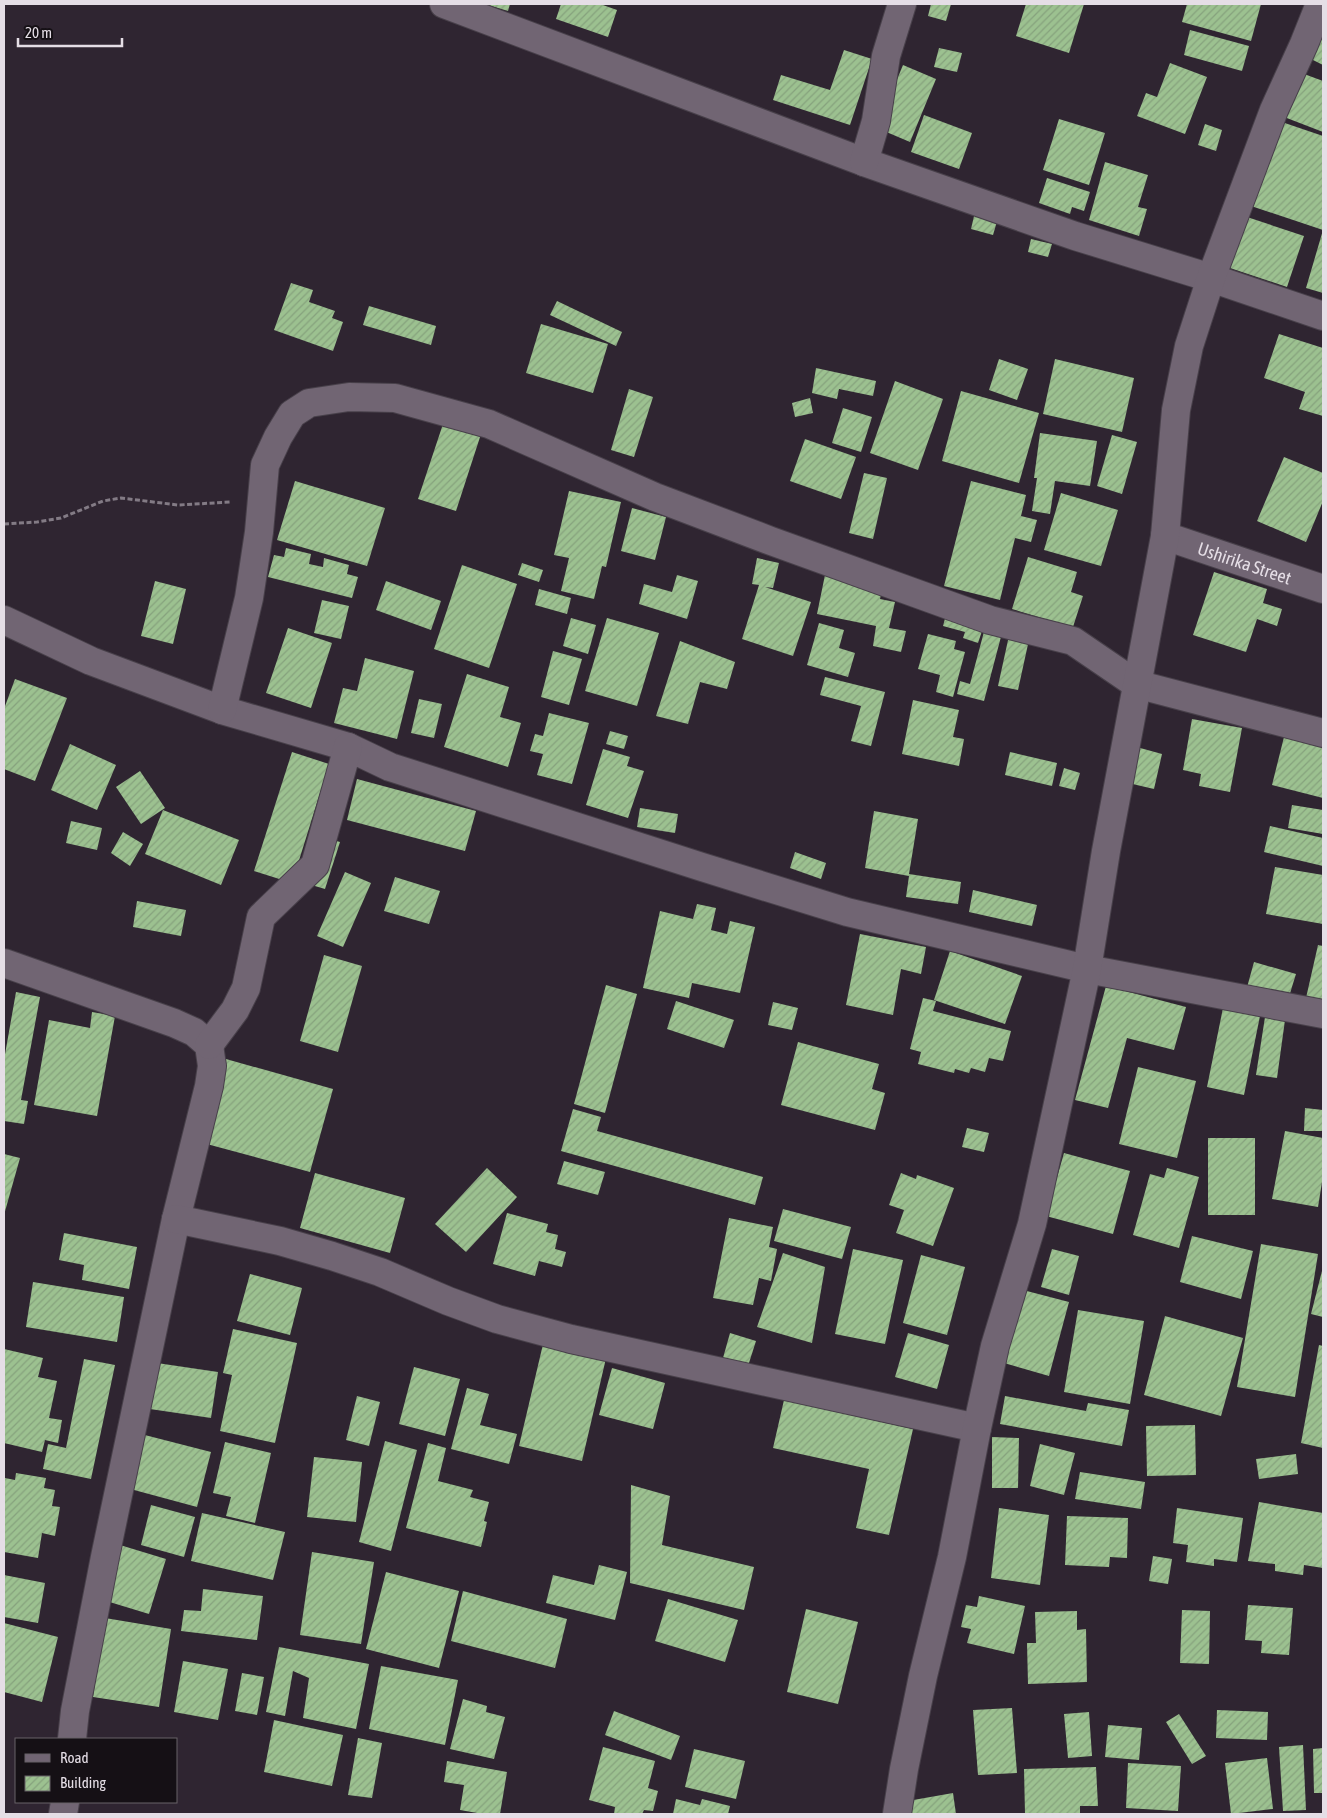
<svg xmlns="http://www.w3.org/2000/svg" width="1327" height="1818" font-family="'Asap Condensed',sans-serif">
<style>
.building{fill:url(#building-hatch)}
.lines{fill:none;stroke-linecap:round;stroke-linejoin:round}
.minor-casing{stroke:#48404a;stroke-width:30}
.path{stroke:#837b85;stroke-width:3;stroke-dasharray:5 2.5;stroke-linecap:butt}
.minor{stroke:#716573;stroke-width:28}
.labels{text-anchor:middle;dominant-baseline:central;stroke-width:5;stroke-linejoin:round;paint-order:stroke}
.street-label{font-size:18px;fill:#e5dee6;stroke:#151015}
</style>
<defs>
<pattern id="building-hatch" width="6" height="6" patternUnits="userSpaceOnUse" patternTransform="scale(1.25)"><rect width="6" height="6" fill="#9cc190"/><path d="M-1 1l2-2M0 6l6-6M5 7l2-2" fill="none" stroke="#86a27d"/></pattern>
</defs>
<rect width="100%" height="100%" fill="#2f2531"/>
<g class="building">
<polygon points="485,4 510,4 508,11"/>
<polygon points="561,4 600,4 617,10 608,37 556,19"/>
<polygon points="931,4 951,4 946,21 928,16"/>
<polygon points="1026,4 1084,4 1069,53 1016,36"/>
<polygon points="1187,4 1261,4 1251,41 1182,22"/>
<polygon points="1323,23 1323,65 1307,57"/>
<polygon points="1190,30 1249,46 1242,71 1184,55"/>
<polygon points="939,48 962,53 957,72 934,67"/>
<polygon points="844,50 872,59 850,125 773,100 781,75 830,90"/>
<polygon points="1170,63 1207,77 1185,134 1137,116 1146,93 1157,97"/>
<polygon points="903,65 936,79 910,142 877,128"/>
<polygon points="1296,71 1323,81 1323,132 1279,115"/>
<polygon points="924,115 972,133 959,169 911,152"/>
<polygon points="1059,119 1105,133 1089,185 1043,170"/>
<polygon points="1276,120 1323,136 1323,293 1306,288 1323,230 1248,205"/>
<polygon points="1205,124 1222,130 1216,151 1198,145"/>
<polygon points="1105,162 1148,175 1138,207 1147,209 1139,236 1089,220"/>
<polygon points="1047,178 1090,192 1084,211 1072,207 1070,214 1039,203"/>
<polygon points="975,212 998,218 993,235 971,229"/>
<polygon points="1244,216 1304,236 1287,287 1227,267"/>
<polygon points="1031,239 1052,244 1048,257 1028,252"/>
<polygon points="291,283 313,290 309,302 335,311 332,318 343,322 333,351 274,330"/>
<polygon points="557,301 622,332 616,346 550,315"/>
<polygon points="369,306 436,326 431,345 363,325"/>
<polygon points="541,324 608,344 593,393 526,373"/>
<polygon points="1279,334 1323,348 1323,416 1299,409 1305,392 1264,378"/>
<polygon points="999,359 1028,369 1017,400 989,390"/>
<polygon points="1055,359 1134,378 1122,432 1043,414"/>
<polygon points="816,368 876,381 873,396 839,389 837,399 812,393"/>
<polygon points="895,381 943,399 918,470 870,453"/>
<polygon points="629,389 653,397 634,457 611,450"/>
<polygon points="961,391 1039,413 1019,483 942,461"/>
<polygon points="810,398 813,413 795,417 792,403"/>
<polygon points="843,408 872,417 861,452 832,443"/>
<polygon points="444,421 481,434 456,511 418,499"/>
<polygon points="1040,433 1097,441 1090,486 1055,481 1050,514 1032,511 1037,478 1034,478"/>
<polygon points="1112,435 1137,442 1122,494 1097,486"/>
<polygon points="805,439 856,457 841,499 790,481"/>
<polygon points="1284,457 1323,473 1323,501 1306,542 1257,521"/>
<polygon points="864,473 887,478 873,539 849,533"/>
<polygon points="295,481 385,508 367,566 277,540"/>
<polygon points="971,481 1026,495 1021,516 1037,520 1031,542 1015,538 1000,600 944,586"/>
<polygon points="569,491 621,502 606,567 602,566 594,599 561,591 569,558 554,555"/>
<polygon points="1061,493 1118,510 1101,566 1044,550"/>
<polygon points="632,508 666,517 655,560 621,551"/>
<polygon points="286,548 311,554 309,564 323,567 324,558 349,565 347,574 358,577 352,598 268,577 274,555 284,557"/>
<polygon points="1028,557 1077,572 1071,592 1083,596 1072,630 1058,623 1012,609"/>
<polygon points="757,558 779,563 773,588 765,587 811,602 793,656 742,639 759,585 752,584"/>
<polygon points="522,563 543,570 539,582 518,575"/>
<polygon points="462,565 517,584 489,668 434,649"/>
<polygon points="826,570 884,582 880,599 895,602 889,628 906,631 901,652 873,646 876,626 817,614"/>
<polygon points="1214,572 1267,589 1263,603 1282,609 1277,626 1257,619 1246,652 1193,635"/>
<polygon points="677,575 698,581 687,619 639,604 644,584 672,592"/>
<polygon points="155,581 186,589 173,644 141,636"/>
<polygon points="386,581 441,601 431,630 376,610"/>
<polygon points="539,589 571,598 567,614 535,605"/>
<polygon points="322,600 349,606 341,639 314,633"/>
<polygon points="947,611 983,628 978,643 963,638 965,632 943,626"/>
<polygon points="571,618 596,625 588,654 563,646"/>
<polygon points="607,618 659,633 637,706 585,691"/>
<polygon points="819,623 844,630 839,648 855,653 848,677 807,665"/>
<polygon points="288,628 332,643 311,708 266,693"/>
<polygon points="985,628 1002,633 984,701 957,694 960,681 970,684"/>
<polygon points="1010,631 1030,635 1018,690 998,686"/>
<polygon points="928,634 956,641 954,649 965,652 953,697 936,692 940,675 918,669"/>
<polygon points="680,641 735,662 727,689 700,682 688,724 656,716"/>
<polygon points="553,651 582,659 569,705 541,697"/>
<polygon points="365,658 414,671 397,739 334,723 343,688 357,691"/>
<polygon points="467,674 509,687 500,717 521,723 508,767 444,747"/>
<polygon points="825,677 885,692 871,746 851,741 861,706 820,695"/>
<polygon points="15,679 67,698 35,781 4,769 4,709"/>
<polygon points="419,699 442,704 434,738 411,733"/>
<polygon points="913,700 959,710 953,737 964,739 959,766 902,754"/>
<polygon points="549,713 589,723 572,784 537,775 543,754 530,751 535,734 543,736"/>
<polygon points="1192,719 1242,728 1230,792 1199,786 1201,774 1183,770"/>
<polygon points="610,731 628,736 624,749 606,744"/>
<polygon points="1285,733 1323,742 1323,798 1272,785"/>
<polygon points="70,744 116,765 97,810 51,790"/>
<polygon points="1133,746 1162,754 1154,789 1124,782"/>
<polygon points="603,749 630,757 627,766 644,771 628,818 586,805"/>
<polygon points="292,752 329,764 292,883 254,871"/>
<polygon points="1010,752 1057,763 1052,786 1005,775"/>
<polygon points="1064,768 1080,773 1075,790 1059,786"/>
<polygon points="140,771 165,808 141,824 116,787"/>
<polygon points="357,779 476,811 465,851 347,820"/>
<polygon points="1292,805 1323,810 1323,834 1288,828"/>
<polygon points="640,808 678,814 675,833 637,827"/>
<polygon points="163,810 239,840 221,885 145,854"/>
<polygon points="874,811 918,819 909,874 961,882 958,904 906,897 909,876 865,868"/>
<polygon points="71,821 102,828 97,850 66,843"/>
<polygon points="1270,826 1323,838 1323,866 1264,852"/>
<polygon points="123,832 143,844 130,866 111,853"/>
<polygon points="312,834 340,842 325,889 298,881"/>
<polygon points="795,852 826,863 821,879 790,868"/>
<polygon points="1275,867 1323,875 1323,924 1266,914"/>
<polygon points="345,872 371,883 343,947 317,936"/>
<polygon points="395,877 440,891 429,924 384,911"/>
<polygon points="973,890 1037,905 1032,926 969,912"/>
<polygon points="137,901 186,910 181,936 133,927"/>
<polygon points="697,904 716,908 711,930 727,934 730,921 755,927 740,993 692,983 689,998 643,988 660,911 693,919"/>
<polygon points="860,934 926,947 921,974 901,969 893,1015 846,1005"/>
<polygon points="1318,945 1323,946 1323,1001 1306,998"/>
<polygon points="950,951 1022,976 1005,1024 934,1000"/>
<polygon points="324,955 362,966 338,1052 300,1041"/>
<polygon points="1254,962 1296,974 1287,1003 1246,991"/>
<polygon points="606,985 637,994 605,1113 574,1104"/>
<polygon points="1106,986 1186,1007 1174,1050 1127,1038 1108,1108 1075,1100"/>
<polygon points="16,992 40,997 21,1100 28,1101 24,1124 4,1121 4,1060"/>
<polygon points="923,998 936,1001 933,1011 1011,1031 1003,1061 989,1058 985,1072 971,1068 969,1073 955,1069 954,1073 918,1064 921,1052 910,1049"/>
<polygon points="676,1001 734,1020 724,1048 667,1029"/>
<polygon points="773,1002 798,1008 792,1030 768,1025"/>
<polygon points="1224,1003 1261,1011 1244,1095 1207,1087"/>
<polygon points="92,1012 115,1016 97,1116 34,1105 49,1020 90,1028"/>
<polygon points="1265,1017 1285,1020 1277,1078 1256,1075"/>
<polygon points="798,1042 879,1064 872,1089 885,1093 875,1130 781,1105"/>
<polygon points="226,1059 333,1089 310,1172 203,1143"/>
<polygon points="1138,1067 1196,1081 1177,1158 1119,1144"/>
<polygon points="1305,1108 1323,1110 1323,1131 1304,1131"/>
<polygon points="573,1109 601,1117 597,1131 763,1177 755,1205 561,1151"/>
<polygon points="967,1128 989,1133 984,1152 962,1147"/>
<polygon points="1285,1131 1323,1138 1323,1176 1318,1207 1272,1199"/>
<rect x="1208" y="1138" width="47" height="77"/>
<polygon points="1064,1153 1130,1171 1113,1234 1046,1216"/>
<polygon points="4,1154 20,1158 4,1215"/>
<polygon points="564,1161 605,1172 598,1195 557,1184"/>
<polygon points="487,1168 517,1197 466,1252 435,1224"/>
<polygon points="1167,1168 1199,1177 1179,1248 1133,1235 1150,1174 1164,1178"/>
<polygon points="315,1173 405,1198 390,1253 300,1228"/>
<polygon points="901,1173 916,1179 917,1175 954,1188 933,1246 896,1233 904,1210 889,1205"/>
<polygon points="783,1209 851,1227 842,1259 774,1241"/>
<polygon points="507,1213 548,1224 546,1232 558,1235 555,1249 566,1252 562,1267 539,1261 535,1276 493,1264"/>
<polygon points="729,1218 773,1227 769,1247 777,1249 771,1281 759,1278 753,1305 713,1298"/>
<polygon points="64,1233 137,1247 129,1289 82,1280 84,1265 59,1260"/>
<polygon points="1192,1236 1253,1251 1241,1299 1180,1282"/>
<polygon points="1261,1244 1318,1254 1295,1397 1237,1387"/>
<polygon points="853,1249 903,1260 885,1344 835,1334"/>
<polygon points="1052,1249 1079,1256 1069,1295 1041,1287"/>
<polygon points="783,1253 825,1267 812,1343 757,1327"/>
<polygon points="921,1255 965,1267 947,1335 903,1323"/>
<polygon points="1323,1267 1323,1317 1311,1314"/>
<polygon points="250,1274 302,1288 290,1335 237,1321"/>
<polygon points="33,1282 124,1297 117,1342 26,1327"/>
<polygon points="1023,1290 1069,1302 1049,1376 1004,1363"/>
<polygon points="1078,1310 1144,1321 1130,1404 1064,1392"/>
<polygon points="1165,1316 1243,1338 1221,1416 1144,1395"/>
<polygon points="233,1329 297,1343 275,1443 220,1431 232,1375 223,1373"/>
<polygon points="730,1333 756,1341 748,1366 723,1358"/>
<polygon points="908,1333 949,1345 937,1389 895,1377"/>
<polygon points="544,1340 607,1354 582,1461 519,1446"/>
<polygon points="1319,1345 1323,1346 1323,1448 1301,1443"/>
<polygon points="4,1349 43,1358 38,1377 57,1381 49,1418 62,1420 58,1443 45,1440 42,1452 4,1443"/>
<polygon points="84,1359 115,1365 91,1479 43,1469 48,1444 66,1448"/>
<polygon points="157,1363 218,1372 211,1418 150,1409"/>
<polygon points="414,1367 460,1379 445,1436 399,1424"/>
<polygon points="612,1368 665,1383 653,1429 599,1415"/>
<polygon points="467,1388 489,1394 480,1425 517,1434 509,1464 451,1449"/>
<polygon points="357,1396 380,1402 369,1446 346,1440"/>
<polygon points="1005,1396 1086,1411 1088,1403 1129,1410 1122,1446 1000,1424"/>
<polygon points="784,1400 913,1429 889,1535 856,1528 869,1469 773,1448"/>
<polygon points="1195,1425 1196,1475 1147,1476 1146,1426"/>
<polygon points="137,1433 211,1452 197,1507 123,1487"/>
<polygon points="992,1437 1019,1438 1018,1488 992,1488"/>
<polygon points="385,1441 417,1450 391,1551 359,1542"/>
<polygon points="225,1442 271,1453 255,1523 226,1516 231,1497 213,1493"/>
<polygon points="428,1443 446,1448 438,1481 473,1490 470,1497 489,1502 484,1521 487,1522 481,1547 406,1528"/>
<polygon points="1040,1444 1075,1453 1064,1495 1030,1486"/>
<polygon points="1296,1454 1298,1474 1259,1479 1256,1459"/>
<polygon points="314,1457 362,1462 356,1522 307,1517"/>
<polygon points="1080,1472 1145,1482 1141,1509 1075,1499"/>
<polygon points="16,1473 46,1478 44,1488 55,1490 52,1506 60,1507 55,1536 42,1533 38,1558 4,1552 4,1484 5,1478 15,1480"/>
<polygon points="631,1485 670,1496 662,1545 754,1567 744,1610 630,1583"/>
<polygon points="1259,1502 1323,1513 1323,1568 1304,1565 1303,1575 1275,1571 1275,1564 1248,1561"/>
<polygon points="151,1505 195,1517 184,1557 141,1545"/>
<polygon points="999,1508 1049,1515 1040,1585 991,1578"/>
<polygon points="1177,1508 1243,1518 1237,1562 1214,1559 1214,1566 1186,1562 1188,1545 1173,1543"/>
<polygon points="202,1513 285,1532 273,1580 191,1561"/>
<polygon points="1067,1516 1128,1518 1127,1558 1110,1557 1109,1567 1065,1565"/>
<polygon points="120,1545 166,1559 149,1614 103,1600"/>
<polygon points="312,1552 374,1562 361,1644 300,1635"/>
<polygon points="1153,1556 1172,1559 1168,1584 1149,1581"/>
<polygon points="599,1565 627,1572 615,1620 546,1603 553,1575 594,1585"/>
<polygon points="386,1572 459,1591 439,1668 366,1649"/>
<polygon points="4,1575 45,1583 38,1623 4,1617"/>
<polygon points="203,1589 263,1596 257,1640 181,1631 184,1610 201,1611"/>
<polygon points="463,1591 567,1619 555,1668 451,1641"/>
<polygon points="979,1596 1025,1606 1014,1654 967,1643 971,1629 961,1627 966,1605 977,1607"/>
<polygon points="668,1599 738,1620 725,1662 655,1641"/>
<polygon points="1248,1605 1293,1608 1289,1655 1261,1653 1262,1641 1245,1640"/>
<polygon points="806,1609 858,1622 838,1704 787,1692"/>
<polygon points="1182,1610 1210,1611 1209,1664 1180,1663"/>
<polygon points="1077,1611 1077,1630 1086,1629 1087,1682 1028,1684 1027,1643 1036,1643 1035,1612"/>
<polygon points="105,1618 171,1629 159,1707 93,1697"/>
<polygon points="4,1623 58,1637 42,1702 4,1692"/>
<polygon points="279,1647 369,1664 356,1729 303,1718 309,1678 293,1671 285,1716 266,1712"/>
<polygon points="183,1661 228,1669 218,1720 174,1712"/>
<polygon points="381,1666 458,1680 445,1745 369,1729"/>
<polygon points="242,1673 264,1677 257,1715 235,1711"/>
<polygon points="463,1699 487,1706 486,1712 505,1717 494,1759 450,1749"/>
<polygon points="1012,1708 1017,1773 978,1775 973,1710"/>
<polygon points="1217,1710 1268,1712 1267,1740 1216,1738"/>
<polygon points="614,1711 680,1736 671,1760 605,1735"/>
<polygon points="1089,1712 1092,1756 1068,1758 1064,1714"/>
<polygon points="1179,1714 1206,1756 1192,1764 1166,1722"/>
<polygon points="274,1720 343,1735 332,1786 264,1772"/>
<polygon points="1108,1725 1142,1728 1139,1760 1105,1757"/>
<polygon points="358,1738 382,1743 372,1798 348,1795"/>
<polygon points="1303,1745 1306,1810 1283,1811 1279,1747"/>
<polygon points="603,1747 655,1761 648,1788 658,1791 653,1811 644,1810 642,1814 614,1814 615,1807 589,1800"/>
<polygon points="1323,1748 1323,1793 1314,1793 1313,1749"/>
<polygon points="694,1749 745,1761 736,1799 685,1787"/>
<polygon points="1267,1758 1273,1809 1231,1814 1225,1763"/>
<polygon points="447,1761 507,1772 500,1814 483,1814 460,1810 464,1785 444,1782"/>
<polygon points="1128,1763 1181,1766 1178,1811 1126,1808"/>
<polygon points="1096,1767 1098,1806 1080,1806 1080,1814 1025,1814 1024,1769"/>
<polygon points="953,1793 956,1814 904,1814 902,1802"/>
<polygon points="676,1799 700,1805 702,1799 730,1806 728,1814 673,1814"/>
</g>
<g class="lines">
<g class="minor-casing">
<g id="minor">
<polyline points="444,4 864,162 1075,236 1211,278 1323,316"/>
<polyline points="864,162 876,121 886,56 902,4"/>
<path id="s1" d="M1165,536L1323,589"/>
<polyline points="4,620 91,661 222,710 348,747 390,767 702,867 847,912 1087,969 1323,1014"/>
<polyline points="222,710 249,598 259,532 265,465 278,437 292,414 309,403 349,397 395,398 489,424 655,497 771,541 990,620 1073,641 1136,684 1323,733"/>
<polyline points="4,963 174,1023 194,1032 209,1045 212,1066 209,1086 176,1219 105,1557 75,1711 72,1739"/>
<polyline points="209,1045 235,1010 246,988 261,917 315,865 348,747"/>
<polyline points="176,1219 280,1241 332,1256 380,1272 448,1301 497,1319 571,1339 977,1428"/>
<polyline points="63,1814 65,1802"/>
<polyline points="897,1814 904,1769 923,1676 952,1557 977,1428 995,1346 1032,1224 1087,969 1106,851 1165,536 1176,410 1189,346 1211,278 1274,110 1304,44 1320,4"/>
</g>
</g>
<polyline class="path" points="4,524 37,522 61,518 103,501 121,498 178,505 231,502"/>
<use href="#minor" class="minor"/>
</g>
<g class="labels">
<g class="street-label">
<text stroke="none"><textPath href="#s1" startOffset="84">Ushirika Street</textPath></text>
</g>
</g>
<rect width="1327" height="1818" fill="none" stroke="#e5dee6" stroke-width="10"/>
<rect x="15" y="1738" width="162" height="65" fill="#151015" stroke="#686269"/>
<rect x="25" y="1754" width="25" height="8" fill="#716573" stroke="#686269"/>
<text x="60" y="1763" font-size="15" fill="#e5dee6">Road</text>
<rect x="25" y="1776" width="25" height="15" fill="url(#building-hatch)" stroke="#686269"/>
<text x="60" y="1788" font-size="15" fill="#e5dee6">Building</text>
<path d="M18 38v8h104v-8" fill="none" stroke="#e5dee6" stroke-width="2.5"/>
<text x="25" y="38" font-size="15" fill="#e5dee6" stroke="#151015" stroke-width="4" paint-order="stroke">20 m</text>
</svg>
